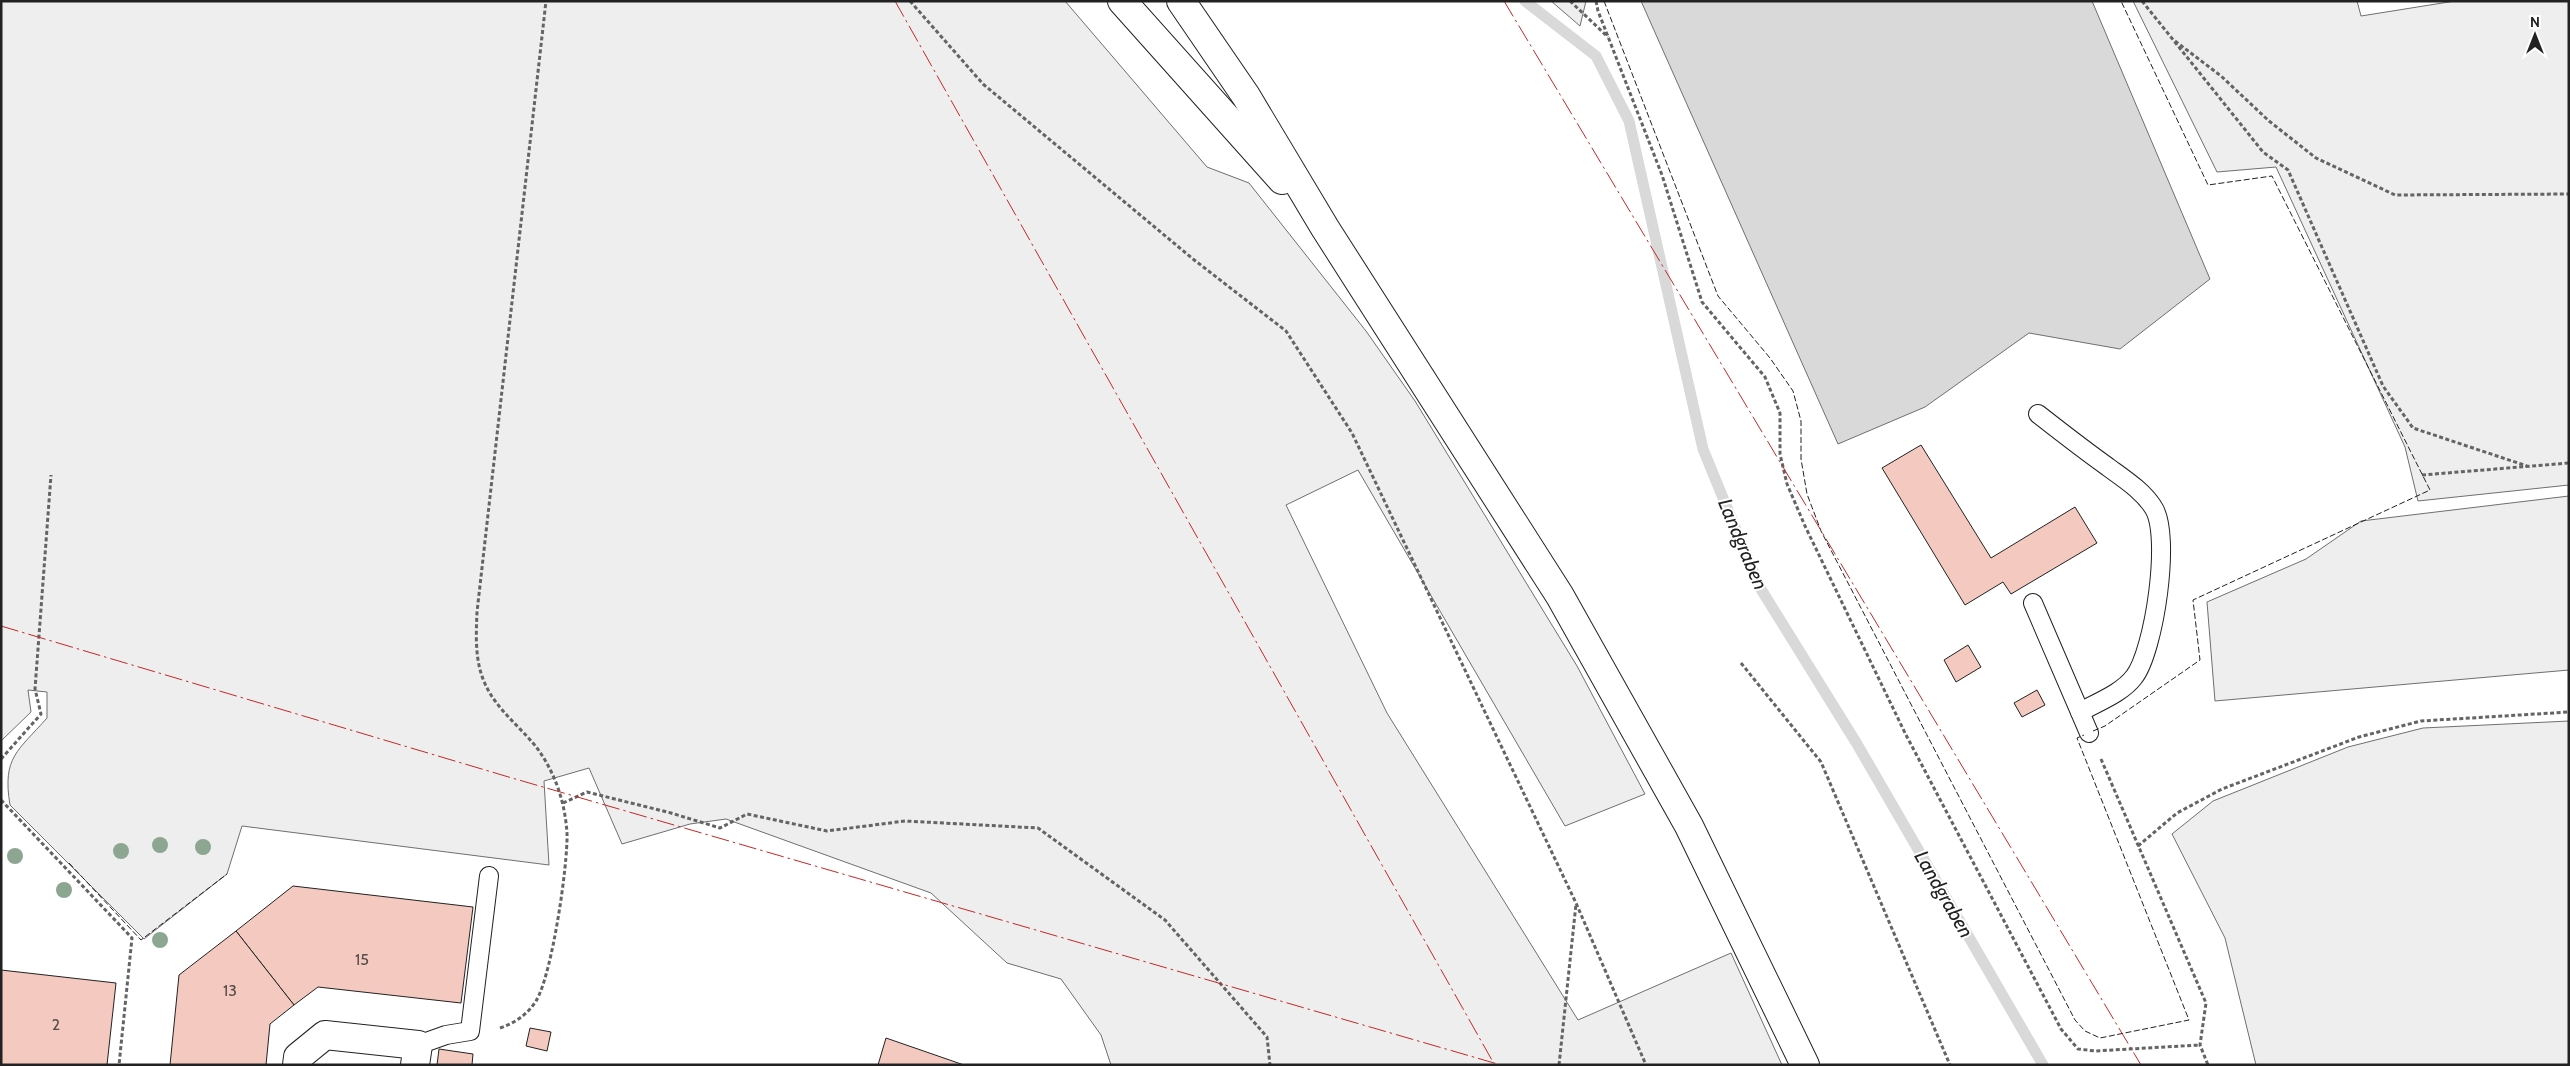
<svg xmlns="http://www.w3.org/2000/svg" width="2570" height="1066" font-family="Cabin,sans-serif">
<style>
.green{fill:#eee;stroke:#6f6f6f}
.water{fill:#d9d9d9;stroke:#6f6f6f}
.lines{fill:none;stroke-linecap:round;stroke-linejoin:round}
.stream{stroke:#d9d9d9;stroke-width:11}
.building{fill:#f3c9c0;stroke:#222}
.lane-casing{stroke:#222;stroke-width:20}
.street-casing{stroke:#222;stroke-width:30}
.primary-casing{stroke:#222;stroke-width:30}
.path{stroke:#646464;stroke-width:3;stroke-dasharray:4 2.5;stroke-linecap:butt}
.lane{stroke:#fff;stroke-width:18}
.street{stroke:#fff;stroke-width:28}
.primary{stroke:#fff;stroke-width:28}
.fence{stroke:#222;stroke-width:1;stroke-dasharray:6 2.5;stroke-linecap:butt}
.power{stroke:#c62828;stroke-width:1;stroke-dasharray:18 4 2.5 4;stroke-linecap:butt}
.tree{fill:#8da692}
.labels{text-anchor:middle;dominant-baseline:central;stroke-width:4;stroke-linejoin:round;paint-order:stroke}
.number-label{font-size:16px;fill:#564c4a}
.water-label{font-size:20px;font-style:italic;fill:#222;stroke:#fff}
</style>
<rect width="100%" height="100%" fill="#fff"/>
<g class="green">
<path d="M1,1H1065L1207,167L1249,183L1366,331L1415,401L1577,666L1645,794L1565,826L1358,470L1286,505L1387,713L1578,1020L1731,953L1782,1065H1111L1101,1035L1061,979L1007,963L931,893L726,819L690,824L622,844L589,768L544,781L549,865L242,826L227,874L144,939L10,805C2,757 18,751 47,718V692L28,690L31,712L1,741Z"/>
<polygon points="1551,1 1586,1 1580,26"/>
<polygon points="2133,1 2357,1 2361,16 2455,1 2569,1 2569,485 2418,501 2405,447 2276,167 2217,172"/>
<polygon points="2569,496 2569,670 2215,701 2207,602 2306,559 2361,521"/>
<polygon points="2569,721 2569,1065 2256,1065 2225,938 2172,834 2213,801 2348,747 2423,728"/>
</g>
<polygon class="water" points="1641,1 2092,1 2210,279 2120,349 2029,333 1925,407 1838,444"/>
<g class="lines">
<polyline class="stream" points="1525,1 1596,56 1629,121 1703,449 1759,586 1857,744 2043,1065"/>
</g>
<g class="building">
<polygon points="1921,445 1991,558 2075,507 2097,543 2011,594 2003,582 1965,605 1882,468"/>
<polygon points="1968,645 1981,667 1956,682 1944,660"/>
<polygon points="2037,690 2045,705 2022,717 2014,703"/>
<polygon points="293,886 473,907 461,1003 318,987 294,1005 236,931"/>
<polygon points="236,931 294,1005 270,1024 266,1065 170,1065 179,975"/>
<polygon points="1,970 116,983 107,1065 1,1065"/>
<polygon points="530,1028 551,1032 547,1051 526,1046"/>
<polygon points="886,1038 964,1065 878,1065"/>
<polygon points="439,1049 473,1054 472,1065 437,1065"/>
</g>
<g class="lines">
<g class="lane-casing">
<g id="lane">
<path d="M2038,414C2061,432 2084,450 2108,467C2124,479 2142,490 2153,507C2172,534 2154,652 2134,677C2122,693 2098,702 2080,712"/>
<polyline points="2033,603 2089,733"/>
<polyline points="418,1045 446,1035 470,1031 489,876"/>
</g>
</g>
<g class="street-casing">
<polyline id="street" points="297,1065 298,1057 325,1035 418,1045 415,1065"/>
</g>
<g class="primary-casing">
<g id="primary">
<polyline points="1122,1 1282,180"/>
<polyline points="1181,1 1246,96 1325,228 1560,596 1689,826 1805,1065"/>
</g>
</g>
<g class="path">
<polyline points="910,1 983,84 1193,259 1286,331 1352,433 1576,903 1646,1065"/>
<polyline points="1570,1 1608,37"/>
<polyline points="1596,1 1598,11 1662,175 1702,302 1765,377 1780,413 1780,454 1787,484 1805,526 1906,735 2061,1029 2078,1049 2095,1051 2200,1045"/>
<polyline points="2142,1 2263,152 2288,170 2383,386 2413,428 2527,466"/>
<polyline points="1,2 1,1"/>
<polyline points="2175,41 2221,76 2269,121 2316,158 2395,195 2569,194"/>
<polyline points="2422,475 2569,463"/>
<polyline points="1741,663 1821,762 1950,1065"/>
<polyline points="1,759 41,714 35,689 51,475"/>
<polyline points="2101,759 2206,1003 2200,1045 2208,1065"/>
<polyline points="1,800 132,938 119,1065"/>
<polyline points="563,803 587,792 671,813 720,828 747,814 827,831 905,821 1038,828 1165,920 1267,1037 1270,1065"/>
<polyline points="2138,846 2177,813 2222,789 2359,737 2421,721 2569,712"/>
<path d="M500,1028C515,1023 528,1014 536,1001C552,975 568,865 567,833C566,818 563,802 558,788C553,774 546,760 537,748C519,725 494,708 483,679C475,658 476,635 477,612L546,1"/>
<polyline points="1559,1065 1576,904"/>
</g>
<use href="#lane" class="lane"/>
<use href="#street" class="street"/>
<use href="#primary" class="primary"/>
<g class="fence">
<polyline points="1604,1 1718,296 1770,358 1793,391 1801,421 1801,459 1807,494 1821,531 2075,1020 2085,1031 2100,1038 2189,1020 2077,738 2084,735"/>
<polyline points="2093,731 2105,726 2200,660 2193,600 2430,490 2272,176 2208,185 2121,1"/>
<polyline points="69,863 141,940 227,874"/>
</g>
<g class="power">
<polyline points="895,1 1493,1062"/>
<polyline points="1504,1 2141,1065"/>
<polyline points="1,626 512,778 1501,1065"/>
</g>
</g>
<g class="tree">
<circle cx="160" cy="845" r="8"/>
<circle cx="203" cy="847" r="8"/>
<circle cx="121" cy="851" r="8"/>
<circle cx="15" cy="856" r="8"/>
<circle cx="64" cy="890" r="8"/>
<circle cx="160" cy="940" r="8"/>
</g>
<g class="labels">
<g class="number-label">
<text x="362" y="959">15</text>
<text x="230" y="990">13</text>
<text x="56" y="1024">2</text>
</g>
<g class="water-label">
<text transform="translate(1743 544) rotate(67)">Landgraben</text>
<text transform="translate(1944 894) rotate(60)">Landgraben</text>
</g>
</g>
<rect width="2570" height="1066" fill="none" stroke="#222222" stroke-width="5"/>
<g transform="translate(2535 35)" stroke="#ffffff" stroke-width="4" paint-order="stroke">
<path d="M0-4L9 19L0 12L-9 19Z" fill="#222222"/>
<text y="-8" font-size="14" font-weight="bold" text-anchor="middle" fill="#222222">N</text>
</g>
</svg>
